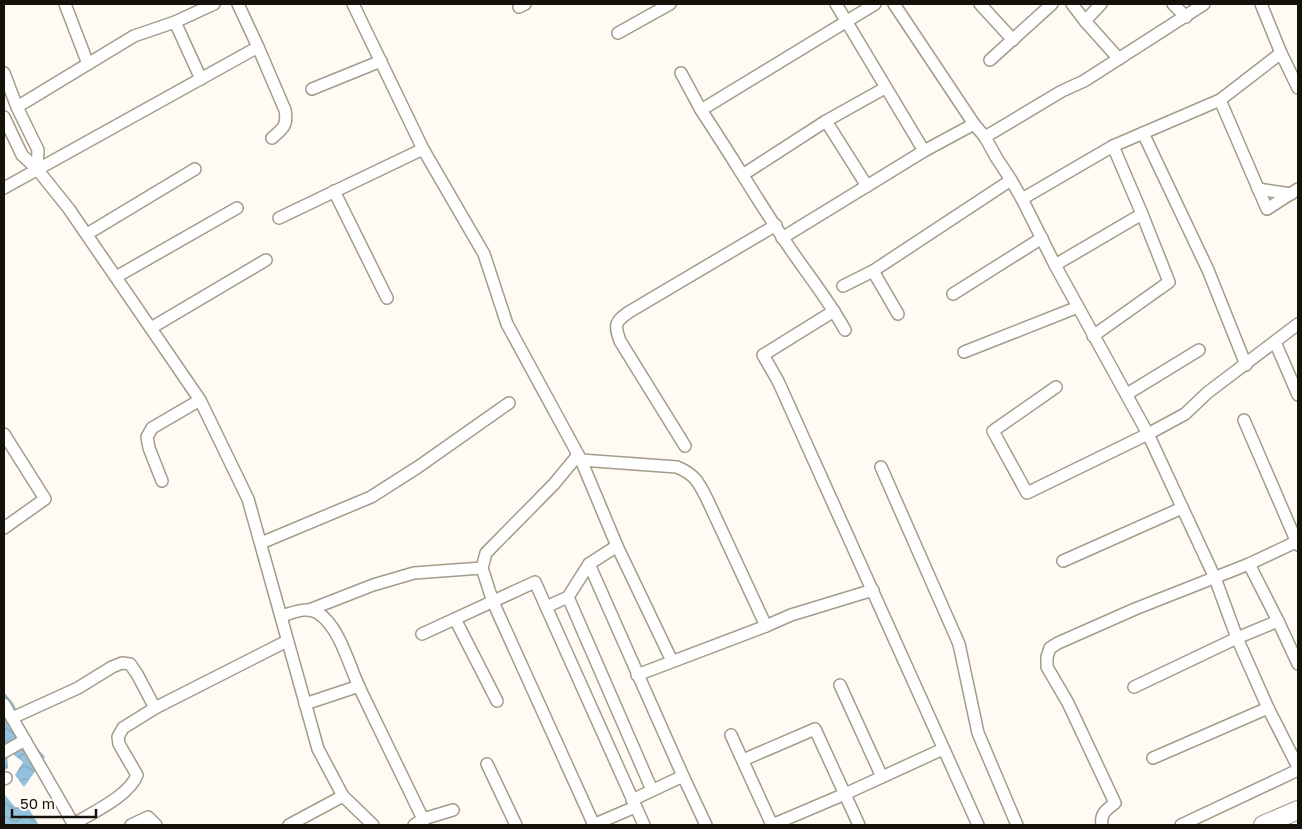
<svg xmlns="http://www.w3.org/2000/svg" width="1302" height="829" font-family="'Golos Text',sans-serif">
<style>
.water{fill:url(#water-waves)}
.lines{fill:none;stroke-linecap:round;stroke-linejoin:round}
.minor-casing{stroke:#a39c8b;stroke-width:14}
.highway-casing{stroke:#a39c8b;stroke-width:20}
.minor{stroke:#fff;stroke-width:11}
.highway{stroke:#fff;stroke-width:18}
</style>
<defs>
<pattern id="water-waves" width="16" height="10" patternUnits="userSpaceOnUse" patternTransform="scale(1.25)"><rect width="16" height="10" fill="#94c2dd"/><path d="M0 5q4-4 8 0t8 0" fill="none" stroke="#7fa6bc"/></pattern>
</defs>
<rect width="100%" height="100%" fill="#fffbf4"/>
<g class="water">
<polygon points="4,692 14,704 25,734 45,757 24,787 15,775 23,762 7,750 8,768 4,771"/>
<polygon points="4,794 15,807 29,809 39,825 4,825"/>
</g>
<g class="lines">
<g class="minor-casing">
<g id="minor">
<polyline points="65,4 88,64"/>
<polyline points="353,4 423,149 484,254 507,324 581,460 617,546 672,661"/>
<polyline points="836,4 924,151"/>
<polyline points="894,4 974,124"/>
<polyline points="980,4 1013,40"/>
<polyline points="1072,4 1085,21"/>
<polyline points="1101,4 1085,21 1119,59"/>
<polyline points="1173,4 1186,17"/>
<polyline points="1261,4 1281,53 1298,88"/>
<polyline points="519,7 525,4"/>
<polyline points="618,33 670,4"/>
<path d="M258,47L285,110C288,125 283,129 272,138"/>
<polyline points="990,60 1052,4"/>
<polyline points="4,73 17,107 38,150 37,169"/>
<polyline points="681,73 701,110"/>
<polyline points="201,79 175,22 214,4"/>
<polyline points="312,89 381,61"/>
<polyline points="1220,100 1267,209 1298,189"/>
<polyline points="17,107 134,36 175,22"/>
<polyline points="4,117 22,155 37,169 69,209 200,400 248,499 318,749 343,796"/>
<polyline points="826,121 867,186"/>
<polyline points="1143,133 1208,270 1246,365"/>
<polyline points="985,137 996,157 1011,180"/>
<polyline points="1113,146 1142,214"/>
<polyline points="744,174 826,121 885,88"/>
<polyline points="4,188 258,47 238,4"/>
<polyline points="1258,189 1291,194"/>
<polyline points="334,191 387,298"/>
<polyline points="1022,199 1055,265 1148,434 1215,578 1237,638 1268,708 1298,767"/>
<polyline points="279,218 423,149"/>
<polyline points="87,234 195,169"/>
<polyline points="782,238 924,151 974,124 985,137 1062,91 1084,81 1204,4"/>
<polyline points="1055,265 1142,214 1169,282 1093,336"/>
<polyline points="873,271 898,314"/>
<polyline points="116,277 237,208"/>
<polyline points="843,286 873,271 1011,180 1022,199 1113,146 1220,100 1281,53"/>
<polyline points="953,294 1042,238"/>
<polyline points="834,311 763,355 778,381 978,825"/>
<polyline points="151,328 266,260"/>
<path d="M845,330C827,297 803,269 783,238C755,196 729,152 701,110L875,4"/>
<polyline points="1275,342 1298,395"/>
<polyline points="964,352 1078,307"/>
<polyline points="1056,387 993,431 1027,493 1148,434 1185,414 1207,393 1298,324"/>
<polyline points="1127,394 1199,350"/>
<polyline points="1244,420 1298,545"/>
<polyline points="4,434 45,499 4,528"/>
<path d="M685,446L620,341C614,324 615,322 629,312L776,225"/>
<polyline points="578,455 554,484 486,553 482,568 493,602 594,825"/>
<path d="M581,460L677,467C696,475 699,483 708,501L766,626"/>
<polyline points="881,467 959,644 978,733 1017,825"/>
<polyline points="162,481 149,448 147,437 152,428 200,400"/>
<polyline points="261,543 371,497 418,467 509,403"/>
<polyline points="1063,561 1182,508"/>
<polyline points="589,564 683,776"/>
<polyline points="568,597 652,790"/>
<polyline points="546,607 568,597 589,564 617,546"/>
<polyline points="309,610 373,585 414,573 482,568"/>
<path d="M281,616C293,613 306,606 318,613C340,627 349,666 360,689C381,732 402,776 423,819V825"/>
<polyline points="455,619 497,701"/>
<polyline points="1278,621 1298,664"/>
<polyline points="422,634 535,582 644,825"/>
<polyline points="637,675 766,626 791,615 873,590"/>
<polyline points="840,685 882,777"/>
<polyline points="1134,687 1237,638 1278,621 1249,564"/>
<polyline points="4,704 74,825"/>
<polyline points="305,704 359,686"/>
<polyline points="12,718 78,688 112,667 122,663 130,664 137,674 155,708"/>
<polyline points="731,735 772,825"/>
<polyline points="4,752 25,740"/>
<polyline points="1153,758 1268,708"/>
<polyline points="743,760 815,729 859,825"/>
<polyline points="487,764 516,825"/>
<polyline points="4,779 6,778"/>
<polyline points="632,800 683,776 706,825"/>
<path d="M74,824C93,812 129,796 137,775L119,744L118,737L123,728L155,708L287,641"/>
<polyline points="131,825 148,817 156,825"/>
<polyline points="289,825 343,796 373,825"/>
<polyline points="414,825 423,819 453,810"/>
<polyline points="593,825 635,807"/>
<polyline points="772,825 845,794 943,749"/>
<path d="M1102,825C1100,814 1106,810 1115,803L1068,703L1047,667V657L1050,648L1058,643L1135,609L1249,564L1298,541"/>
<polyline points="1181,825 1298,770"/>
</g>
</g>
<g class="highway-casing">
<polyline id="highway" points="1263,825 1298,810"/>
</g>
<use href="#minor" class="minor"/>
<use href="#highway" class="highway"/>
</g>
<rect width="1302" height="829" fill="none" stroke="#15120c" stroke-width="10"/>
<path d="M12 809v8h84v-8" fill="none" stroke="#15120c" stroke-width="2.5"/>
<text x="20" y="809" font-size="15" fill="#15120c" stroke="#fffbf4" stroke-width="4" paint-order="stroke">50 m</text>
</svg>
